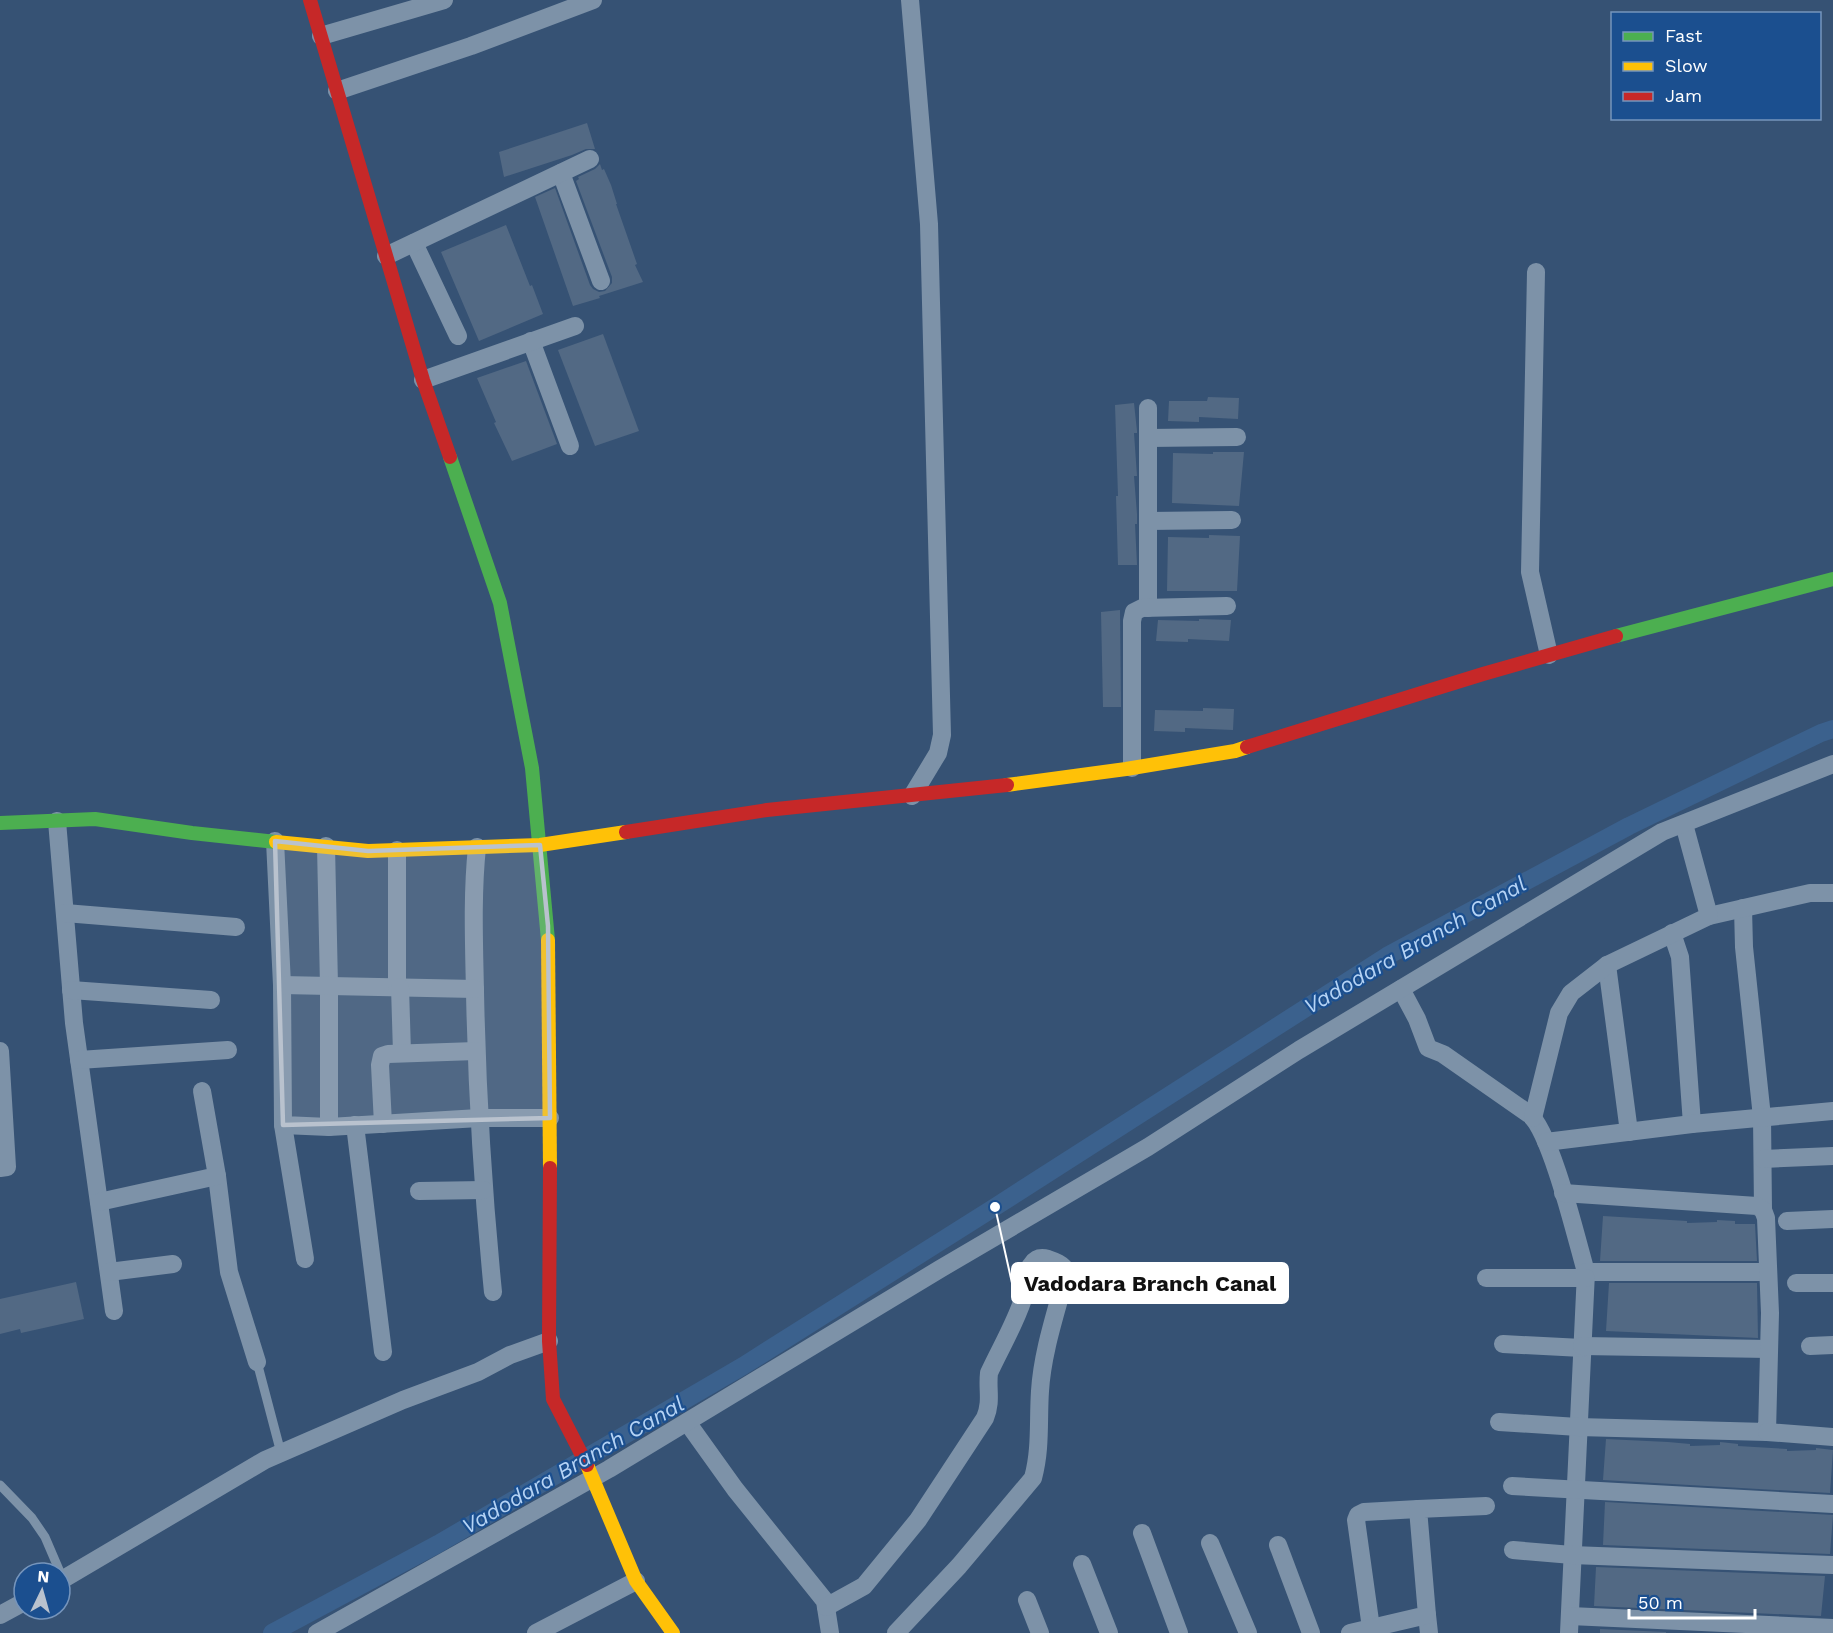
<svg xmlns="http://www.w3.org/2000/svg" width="1833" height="1633" font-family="'Work Sans',sans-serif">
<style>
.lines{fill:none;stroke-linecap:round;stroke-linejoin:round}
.canal{stroke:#3b618d;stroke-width:18}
.building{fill:#526984}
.lane{stroke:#7d92a8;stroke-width:9}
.street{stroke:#7d92a8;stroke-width:18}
.fast{stroke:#4caf50;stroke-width:14}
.slow{stroke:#ffc107;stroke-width:14}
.jam{stroke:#c62828;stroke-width:14}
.marked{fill:#b9c2ce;fill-opacity:0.2;stroke:#b9c2ce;stroke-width:4.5;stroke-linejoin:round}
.labels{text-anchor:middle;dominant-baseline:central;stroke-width:4.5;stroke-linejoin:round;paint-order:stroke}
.water-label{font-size:22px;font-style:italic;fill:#b5d3f5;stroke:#1b4f8f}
.leader{fill:none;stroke:#fff;stroke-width:2}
.callout-dot{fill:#fff;stroke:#1b4f8f;stroke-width:2}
.callout{fill:#fff;stroke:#fff;stroke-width:2}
.callout-label{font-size:22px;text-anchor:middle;font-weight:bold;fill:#111}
</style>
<rect width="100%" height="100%" fill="#365274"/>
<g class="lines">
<polyline class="canal" points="272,1633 438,1544 743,1366 995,1207 1387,956 1629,826 1821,733 1833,729"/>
</g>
<g class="building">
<polygon points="587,123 595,149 586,149 572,155 504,177 499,152"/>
<polygon points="600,164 602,170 604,169 611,185 617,204 616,204 637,264 635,265 643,282 599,296 600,298 573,306 535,197 555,188 590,285 593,289 599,292 605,291 612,283 612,277 576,181 579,179 578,177 595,169"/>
<polygon points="506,225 530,286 532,285 543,314 479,341 441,252"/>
<polygon points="603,334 639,431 595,446 558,350"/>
<polygon points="526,361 557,444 512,461 494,423 496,422 477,378"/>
<polygon points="1208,397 1239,398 1238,419 1199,417 1199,422 1168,421 1169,401 1207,401"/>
<polygon points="1134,403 1137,431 1137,433 1134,433 1137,476 1134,476 1137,514 1137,524 1135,524 1137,565 1118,565 1116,496 1118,496 1115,405"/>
<polygon points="1213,452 1244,452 1239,506 1172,503 1173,453 1213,454"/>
<polygon points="1209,535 1240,536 1237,591 1167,591 1168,537 1209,538"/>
<polygon points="1120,610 1121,707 1103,707 1101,612"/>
<polygon points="1199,619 1231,620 1229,641 1188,639 1188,642 1156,641 1158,620 1199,621"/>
<polygon points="1203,708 1234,709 1233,730 1185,728 1185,732 1154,731 1155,710 1203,711"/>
<polygon points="1603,1216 1687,1221 1687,1223 1717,1222 1717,1220 1735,1221 1735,1224 1755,1224 1757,1261 1600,1261"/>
<polygon points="76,1282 84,1319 21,1333 20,1329 0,1334 0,1299"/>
<polygon points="1609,1283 1757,1283 1758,1338 1606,1331"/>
<polygon points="1606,1439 1668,1442 1690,1444 1690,1446 1720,1445 1720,1442 1738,1444 1738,1446 1787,1449 1787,1451 1816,1450 1816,1448 1833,1450 1830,1493 1603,1480"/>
<polygon points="1605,1502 1833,1515 1830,1554 1603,1545"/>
<polygon points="1596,1567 1825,1576 1821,1616 1594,1606"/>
<polygon points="1600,1629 1666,1632 1666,1633 1600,1633"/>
</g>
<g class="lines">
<g class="lane">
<polyline points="257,1362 281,1453"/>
<polyline points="0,1485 32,1518 45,1537 63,1579"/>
</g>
<g class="street">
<polyline points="910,0 929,224 942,735 938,753 912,796"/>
<polyline points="321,36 444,0"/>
<polyline points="337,91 471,46 593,0"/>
<polyline points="561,173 601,281"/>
<polyline points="414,243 458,336"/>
<polyline points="386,256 590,159"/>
<polyline points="1536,272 1530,572 1549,655"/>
<polyline points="531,341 570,446"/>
<polyline points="423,380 575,326"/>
<polyline points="1148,438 1237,437"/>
<polyline points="1148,521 1232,520"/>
<polyline points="1148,608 1148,408"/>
<polyline points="1132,768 1132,621 1134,612 1142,608 1227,606"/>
<polyline points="57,821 74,1023 114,1311"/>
<polyline points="275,841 282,985 283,1125 329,1127 479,1118 550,1118"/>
<polyline points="326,846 329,986 329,1127"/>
<path d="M477,847C472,895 474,943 475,992C477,1093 483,1192 493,1292"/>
<polyline points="1743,908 1744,947 1762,1117 1763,1210"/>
<polyline points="65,913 236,927"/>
<polyline points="1709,916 1810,893 1833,893"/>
<polyline points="1672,933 1680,957 1692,1124"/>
<polyline points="1607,965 1629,1132"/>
<polyline points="282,985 475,989"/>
<polyline points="397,987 397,850"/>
<polyline points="400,987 402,1053"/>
<path d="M1401,989L1417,1019L1428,1048L1443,1054L1529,1114C1551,1131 1577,1241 1586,1272L1569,1633"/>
<polyline points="71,990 211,1000"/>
<polyline points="0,1051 7,1167 0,1168"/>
<polyline points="79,1060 228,1050"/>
<polyline points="1533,1118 1559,1013 1571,993 1607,965 1709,916 1684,824"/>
<polyline points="383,1124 380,1065 382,1056 388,1054 476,1051"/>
<polyline points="283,1125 305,1259"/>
<polyline points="355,1125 383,1352"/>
<polyline points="1546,1142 1692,1124 1833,1111"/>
<polyline points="1763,1159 1833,1156"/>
<polyline points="217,1176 229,1272 257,1362"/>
<polyline points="419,1191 484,1190"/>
<polyline points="99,1202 217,1176 202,1091"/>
<polyline points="1787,1221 1833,1219"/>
<polyline points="109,1272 173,1264"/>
<polyline points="1586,1272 1768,1272"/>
<polyline points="1486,1278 1586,1278"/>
<polyline points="1796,1283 1833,1283"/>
<polyline points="1503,1344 1582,1348"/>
<polyline points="1582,1346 1769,1349"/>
<polyline points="1810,1346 1833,1345"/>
<polyline points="687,1422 735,1489 825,1601 830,1633"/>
<polyline points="1499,1422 1578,1427 1767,1432 1770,1313 1766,1218 1763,1210 1757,1206 1563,1193"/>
<polyline points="1767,1432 1833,1437"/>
<polyline points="1512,1486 1833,1504"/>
<polyline points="1142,1533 1179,1633"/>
<polyline points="1210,1543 1248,1633"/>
<polyline points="1278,1545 1311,1633"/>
<polyline points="1513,1550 1572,1555 1833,1565"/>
<polyline points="1082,1564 1109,1633"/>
<polyline points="60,1581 265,1460 403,1400 478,1372 510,1355 549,1341"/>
<polyline points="1027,1600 1040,1633"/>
<path d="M826,1607L864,1586L918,1520L985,1418C992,1401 987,1390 989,1373C1000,1349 1015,1324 1023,1299C1028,1287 1023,1274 1032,1264C1036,1258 1041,1257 1048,1259C1054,1261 1063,1264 1066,1271C1068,1278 1062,1286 1061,1293C1052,1325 1042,1358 1040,1391C1038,1421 1041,1449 1033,1478L959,1566L896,1633"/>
<polyline points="0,1615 24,1602"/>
<polyline points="1427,1615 1429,1633"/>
<polyline points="1570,1616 1833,1628"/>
<polyline points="1371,1628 1356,1520 1358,1515 1364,1512 1418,1509"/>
<polyline points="317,1633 609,1469 940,1269 1148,1147 1299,1050 1662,832 1833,764"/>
<polyline points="536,1633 636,1581"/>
<polyline points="1350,1633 1427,1615 1418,1509 1486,1506"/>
</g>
<g class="fast">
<polyline points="450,457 500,603 532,768 548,940"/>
<polyline points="1616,636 1833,579"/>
<polyline points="0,823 95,819 192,833 276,842"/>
</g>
<g class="slow">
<polyline points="1007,785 1126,769 1235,751 1247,747"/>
<polyline points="276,842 368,851 540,845 626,832"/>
<polyline points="548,940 550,1168"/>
<polyline points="587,1465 636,1581 673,1633"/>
</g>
<g class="jam">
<polyline points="310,0 423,380 450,457"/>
<polyline points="1247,747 1483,674 1616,636"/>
<polyline points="626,832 767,810 1007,785"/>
<polyline points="550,1168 549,1341 553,1399 587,1465"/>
</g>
</g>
<path class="marked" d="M275,841L368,851L540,845L548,926L550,1118L283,1125Z"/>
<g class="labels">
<g class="water-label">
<text transform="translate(1415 945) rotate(-30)">Vadodara Branch Canal</text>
<text transform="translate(573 1465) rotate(-30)">Vadodara Branch Canal</text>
</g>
</g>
<path class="leader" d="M995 1207L1012 1283"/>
<circle class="callout-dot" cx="995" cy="1207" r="6"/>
<rect class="callout" x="1012" y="1263" width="276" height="40" rx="6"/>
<g class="callout-label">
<text x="1150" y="1291">Vadodara Branch Canal</text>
</g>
<rect x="1611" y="12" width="210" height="108" fill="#1b4f8f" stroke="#7695bc" stroke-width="1.5"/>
<rect x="1623" y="32" width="30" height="9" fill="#4caf50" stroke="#7695bc" stroke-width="1.5"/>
<text x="1665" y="42" font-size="18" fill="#ffffff">Fast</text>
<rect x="1623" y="62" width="30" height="9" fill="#ffc107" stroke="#7695bc" stroke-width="1.5"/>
<text x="1665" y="72" font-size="18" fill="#ffffff">Slow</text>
<rect x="1623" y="92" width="30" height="9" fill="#c62828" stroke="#7695bc" stroke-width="1.5"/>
<text x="1665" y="102" font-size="18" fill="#ffffff">Jam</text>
<g transform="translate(42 1591) rotate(5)"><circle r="28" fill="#1b4f8f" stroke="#7695bc" stroke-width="1.5"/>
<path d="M0-4.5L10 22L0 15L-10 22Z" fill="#b9c2ce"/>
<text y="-9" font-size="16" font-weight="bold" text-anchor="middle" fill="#ffffff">N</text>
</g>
<path d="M1629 1609v9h126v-9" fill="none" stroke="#ffffff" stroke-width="3"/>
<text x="1638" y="1609" font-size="18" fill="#ffffff" stroke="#1b4f8f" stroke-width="4.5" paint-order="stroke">50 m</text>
</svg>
